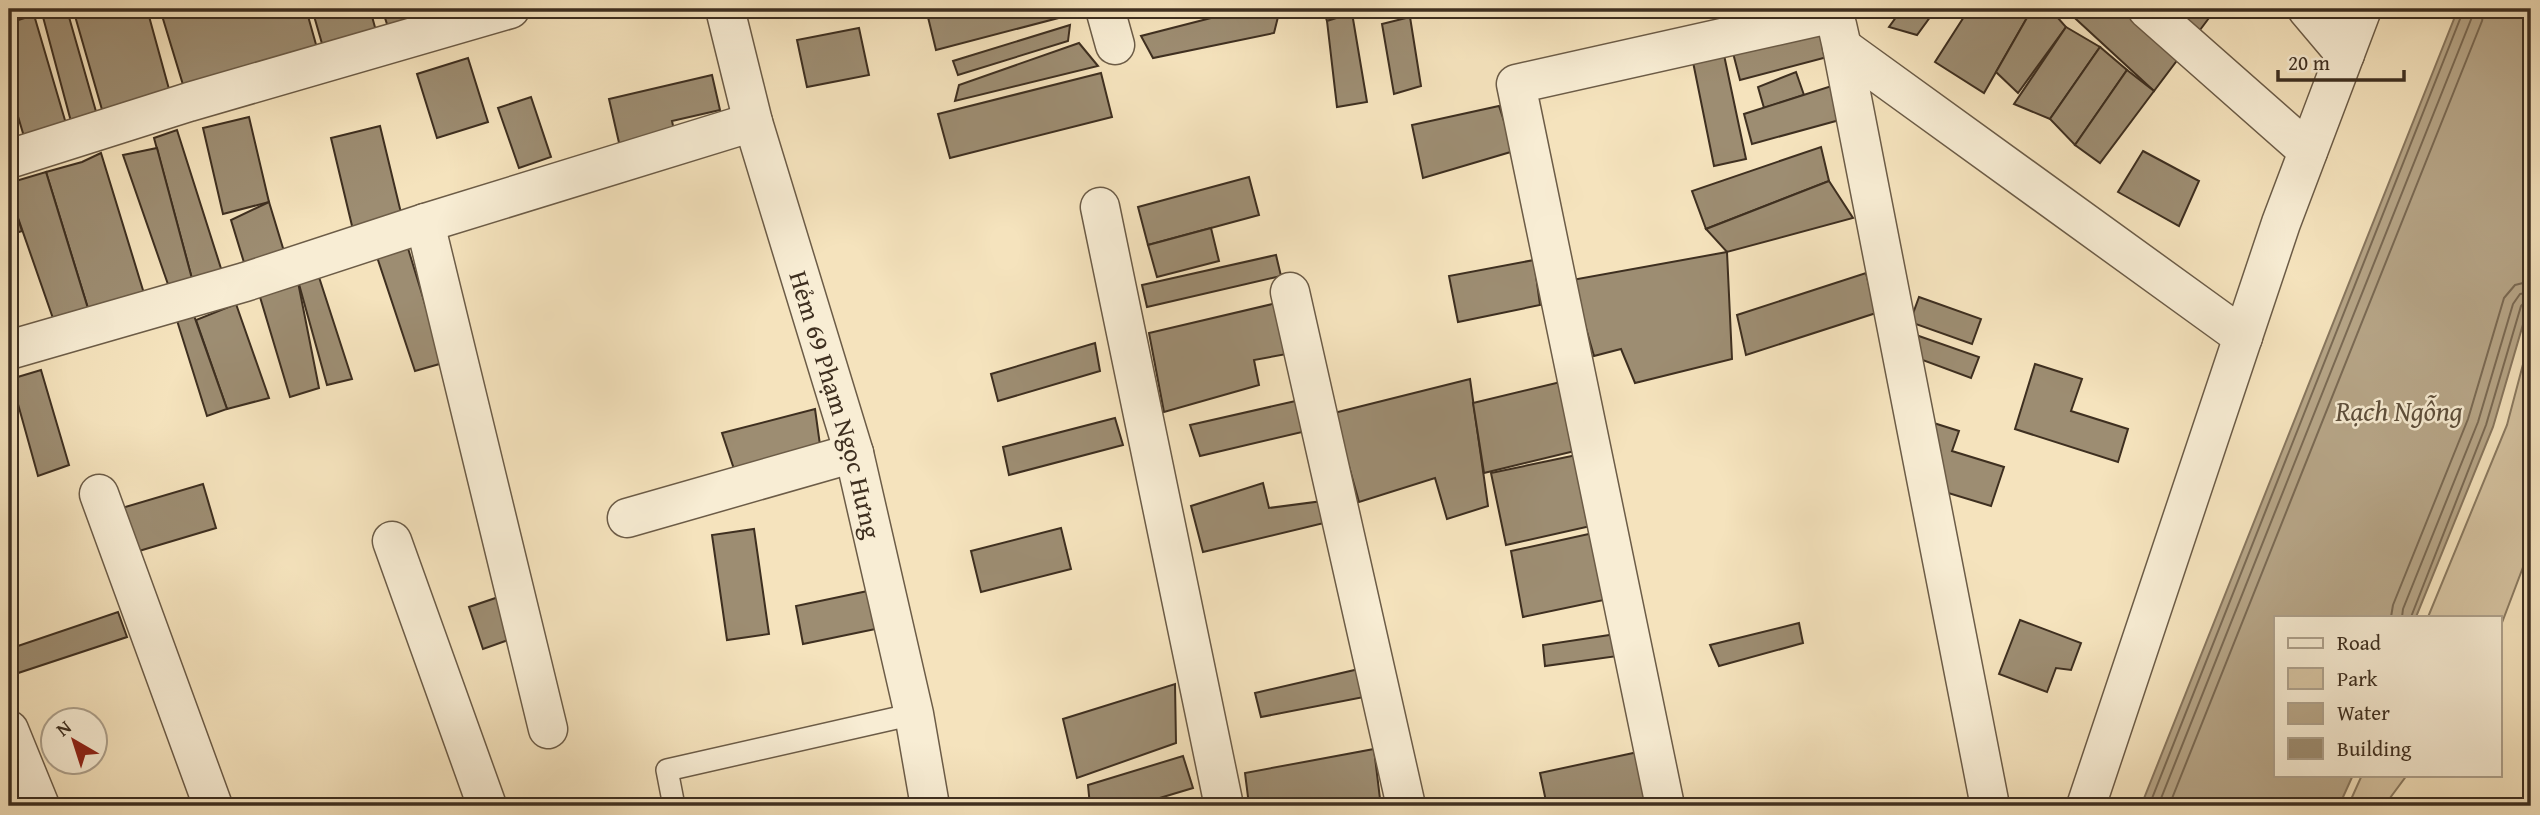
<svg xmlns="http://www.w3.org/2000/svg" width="2540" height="815" font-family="'Gentium Book Plus',serif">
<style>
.green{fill:#d6c4a2;stroke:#8a7a61;stroke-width:2}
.water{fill:#b7a688;stroke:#87765e;stroke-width:2}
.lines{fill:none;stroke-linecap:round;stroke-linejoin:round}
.shore{stroke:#7a6a54;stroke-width:2}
.building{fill:#9d8d72;stroke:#3e2f20;stroke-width:2}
.lane-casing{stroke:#6c5c47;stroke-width:24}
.street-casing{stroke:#6c5c47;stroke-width:41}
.lane{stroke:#f8edd4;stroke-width:21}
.street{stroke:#f8edd4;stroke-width:38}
.labels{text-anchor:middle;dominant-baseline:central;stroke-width:5;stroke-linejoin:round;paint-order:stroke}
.street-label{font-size:26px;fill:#3e2f20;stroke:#f8edd4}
.water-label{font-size:28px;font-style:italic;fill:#5c4d3a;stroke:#f8edd4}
</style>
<rect width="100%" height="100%" fill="#f5e3bd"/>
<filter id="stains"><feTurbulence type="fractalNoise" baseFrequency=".00286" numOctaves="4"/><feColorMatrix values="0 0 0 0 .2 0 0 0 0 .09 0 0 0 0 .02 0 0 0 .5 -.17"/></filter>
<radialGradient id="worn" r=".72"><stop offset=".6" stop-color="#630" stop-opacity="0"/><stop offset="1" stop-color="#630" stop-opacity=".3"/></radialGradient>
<g class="green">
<polygon points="2531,334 2531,546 2500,628 2500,617 2428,617 2507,425"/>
<polygon points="2362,775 2407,775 2384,806 2348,806"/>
</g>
<polygon class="water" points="2458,9 2531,9 2531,297 2493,427 2416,617 2276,617 2276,775 2353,775 2339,806 2141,806"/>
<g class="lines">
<g class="shore">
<polyline points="2391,617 2393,605 2468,419 2504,298 2515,285 2531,281"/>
<polyline points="2402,617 2403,609 2478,422 2513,304 2520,294 2531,292"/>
<polyline points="2411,617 2486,425 2521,306 2525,302 2531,301"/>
<polyline points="2149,806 2464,9"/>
<polyline points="2158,806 2472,17 2473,9"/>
<polyline points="2169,806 2482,21 2484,9"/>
</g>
</g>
<g class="building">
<polygon points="73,9 147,9 172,100 105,120"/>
<polygon points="160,9 306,9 317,48 184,88"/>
<polygon points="312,9 370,9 376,31 323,47"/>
<polygon points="382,9 408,9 411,19 388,27"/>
<polygon points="926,9 1068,9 1070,15 936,50"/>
<polygon points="1246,9 1280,9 1274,33 1153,58 1141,36"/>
<polygon points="1323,9 1368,9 1327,21"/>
<polygon points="1902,9 1936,9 1917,35 1889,27"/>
<polygon points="1969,9 2032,9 1984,93 1935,62"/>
<polygon points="2032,9 2050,9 2066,27 2018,93 1996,72"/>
<polygon points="2065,9 2199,9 2209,18 2154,91"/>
<polygon points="67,10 99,122 73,129 43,17"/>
<polygon points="1352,13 1367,102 1337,107 1327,21"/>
<polygon points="34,15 67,127 25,140 9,86 9,23"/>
<polygon points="1410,17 1421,86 1394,94 1382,24"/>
<polygon points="1070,25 1068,41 958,75 953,61"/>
<polygon points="2066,27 2100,47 2050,119 2014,104"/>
<polygon points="859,28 869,75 807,87 797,40"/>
<polygon points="1823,29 1831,56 1740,80 1733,53"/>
<polygon points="1079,43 1098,66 955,101 959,85"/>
<polygon points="2100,47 2127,70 2075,145 2050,119"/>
<polygon points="1724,55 1746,159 1714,166 1693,62"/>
<polygon points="468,58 488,122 437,138 417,74"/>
<polygon points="2127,70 2154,91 2100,163 2075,145"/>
<polygon points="1796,72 1804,95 1764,108 1758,87"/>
<polygon points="1101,73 1112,117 950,158 938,114"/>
<polygon points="712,75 720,110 672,121 675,135 620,147 609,99"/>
<polygon points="1841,83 1847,118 1752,144 1744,114"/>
<polygon points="531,97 551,157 519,168 498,108"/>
<polygon points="1499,106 1514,151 1423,178 1412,125"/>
<polygon points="249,117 269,202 223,214 203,128"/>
<polygon points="380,126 402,217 353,230 331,138"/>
<polygon points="177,130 225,281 195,290 154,138"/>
<polygon points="1821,147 1829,181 1706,229 1692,191"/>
<polygon points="157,148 195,290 171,293 123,155"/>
<polygon points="2143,151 2199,181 2179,226 2118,192"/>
<polygon points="101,153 146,300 90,315 46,172 82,162"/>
<polygon points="46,172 90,315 56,327 9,192 9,183"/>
<polygon points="1249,177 1259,215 1148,245 1138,207"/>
<polygon points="1829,181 1853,218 1727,252 1706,229"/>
<polygon points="9,192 22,231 9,235"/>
<polygon points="269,202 286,258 246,269 231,220"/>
<polygon points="1211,228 1219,261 1157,277 1148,245"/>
<polygon points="407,245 443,363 415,371 376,254"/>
<polygon points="1727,252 1732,359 1635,383 1621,349 1594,356 1572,280"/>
<polygon points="1276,255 1281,276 1147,307 1142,285"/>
<polygon points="1534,260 1540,305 1458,322 1449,276"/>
<polygon points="1866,273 1876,313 1746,355 1737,315"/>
<polygon points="318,274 352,379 327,385 297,277"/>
<polygon points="297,277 319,388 290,397 257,287"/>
<polygon points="1919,297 1981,319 1972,344 1910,322"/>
<polygon points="1281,302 1292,353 1254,360 1259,385 1164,412 1149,333"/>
<polygon points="236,304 269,398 227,409 196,320"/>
<polygon points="192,310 227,409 207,416 174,311"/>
<polygon points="1916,335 1979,357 1971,378 1909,355"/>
<polygon points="1095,343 1100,371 998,401 991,374"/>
<polygon points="2035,364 2082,379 2071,411 2128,429 2118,462 2015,429"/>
<polygon points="41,370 69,465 38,476 11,379"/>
<polygon points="1470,379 1488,506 1447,519 1435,478 1359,502 1334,413"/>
<polygon points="1569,380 1583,449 1484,473 1473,403"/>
<polygon points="1309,398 1315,429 1200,456 1190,425"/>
<polygon points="815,409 821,452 736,475 722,433"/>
<polygon points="1115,418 1123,445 1009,475 1003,447"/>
<polygon points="1921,419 1959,431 1952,451 2004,467 1991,506 1935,489"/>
<polygon points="1591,452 1604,523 1506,545 1491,473"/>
<polygon points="1263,483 1269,508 1323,501 1324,523 1203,552 1191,506"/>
<polygon points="203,484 216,528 119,557 105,513"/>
<polygon points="1061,528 1071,569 981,592 971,551"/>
<polygon points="754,529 769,634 727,640 712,535"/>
<polygon points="1607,530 1618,597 1523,617 1511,551"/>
<polygon points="525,588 539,629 483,649 469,607"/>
<polygon points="882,588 890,626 803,644 796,606"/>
<polygon points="118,612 127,637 9,676 9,649"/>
<polygon points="2020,620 2081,643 2071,670 2056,668 2047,692 1999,674"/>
<polygon points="1799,623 1803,643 1719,666 1710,645"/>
<polygon points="1623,633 1625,655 1545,666 1543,645"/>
<polygon points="1359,669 1369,696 1261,717 1255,693"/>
<polygon points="1175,684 1176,743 1077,778 1063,719"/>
<polygon points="1374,749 1380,799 1348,806 1243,806 1249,805 1245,773"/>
<polygon points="1638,752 1648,802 1631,806 1547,806 1540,773"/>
<polygon points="1183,756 1193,788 1133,806 1090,806 1088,785"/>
</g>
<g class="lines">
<g class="lane-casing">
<polyline id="lane" points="674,806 667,770 914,714"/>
</g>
<g class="street-casing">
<g id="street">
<path id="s1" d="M725,9L753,122L854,453L914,714L930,806"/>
<polyline points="1105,9 1115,45"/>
<polyline points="2147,9 2308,151"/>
<polyline points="2307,9 2345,54"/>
<polyline points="1842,47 2243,337"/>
<polyline points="9,159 189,102 510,9"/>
<polyline points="1100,207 1224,806"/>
<polyline points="425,223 548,729"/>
<polyline points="1290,292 1406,806"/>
<polyline points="9,350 245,282 425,223 753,122"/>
<polyline points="99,494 213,806"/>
<polyline points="627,518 854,453"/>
<polyline points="392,541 487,806"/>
<polyline points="9,730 40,806"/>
<polyline points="1665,806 1516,84 1825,15 1837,25 1842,47 1990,806"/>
<polyline points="2086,806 2281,223 2362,9"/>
</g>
</g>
<use href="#lane" class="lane"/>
<use href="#street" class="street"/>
</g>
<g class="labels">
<g class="street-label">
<text stroke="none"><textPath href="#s1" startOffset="411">Hẻm 69 Phạm Ngọc Hưng</textPath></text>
</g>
<g class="water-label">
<text x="2399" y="410">Rạch Ngỗng</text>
</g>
</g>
<rect width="2540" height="815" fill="none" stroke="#f5e3bd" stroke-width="35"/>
<rect x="10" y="10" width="2519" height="794" fill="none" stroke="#3e2f20" stroke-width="3.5"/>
<rect x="18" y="18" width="2505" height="780" fill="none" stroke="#3e2f20" stroke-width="2"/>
<rect x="2274" y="616" width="228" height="161" fill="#f8edd4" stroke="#aea18c" stroke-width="2"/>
<rect x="2288" y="638" width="35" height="10" fill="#f8edd4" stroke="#aea18c" stroke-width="2"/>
<text x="2337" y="650" font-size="21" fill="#3e2f20">Road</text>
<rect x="2288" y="668" width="35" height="21" fill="#d6c4a2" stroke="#aea18c" stroke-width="2"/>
<text x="2337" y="686" font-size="21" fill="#3e2f20">Park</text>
<rect x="2288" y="703" width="35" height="21" fill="#b7a688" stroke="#aea18c" stroke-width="2"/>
<text x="2337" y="720" font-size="21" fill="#3e2f20">Water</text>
<rect x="2288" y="738" width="35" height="21" fill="#9d8d72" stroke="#aea18c" stroke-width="2"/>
<text x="2337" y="756" font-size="21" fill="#3e2f20">Building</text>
<g transform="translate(74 741) rotate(321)"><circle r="33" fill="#f8edd4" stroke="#aea18c" stroke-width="2"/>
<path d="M0-5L12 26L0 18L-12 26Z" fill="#8f2418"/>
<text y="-10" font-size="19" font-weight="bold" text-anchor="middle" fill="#3e2f20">N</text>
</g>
<path d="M2278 70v10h126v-10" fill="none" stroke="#3e2f20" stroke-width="3.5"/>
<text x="2288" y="70" font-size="21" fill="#3e2f20" stroke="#f8edd4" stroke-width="5" paint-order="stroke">20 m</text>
<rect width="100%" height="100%" filter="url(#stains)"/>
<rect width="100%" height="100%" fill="url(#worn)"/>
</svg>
